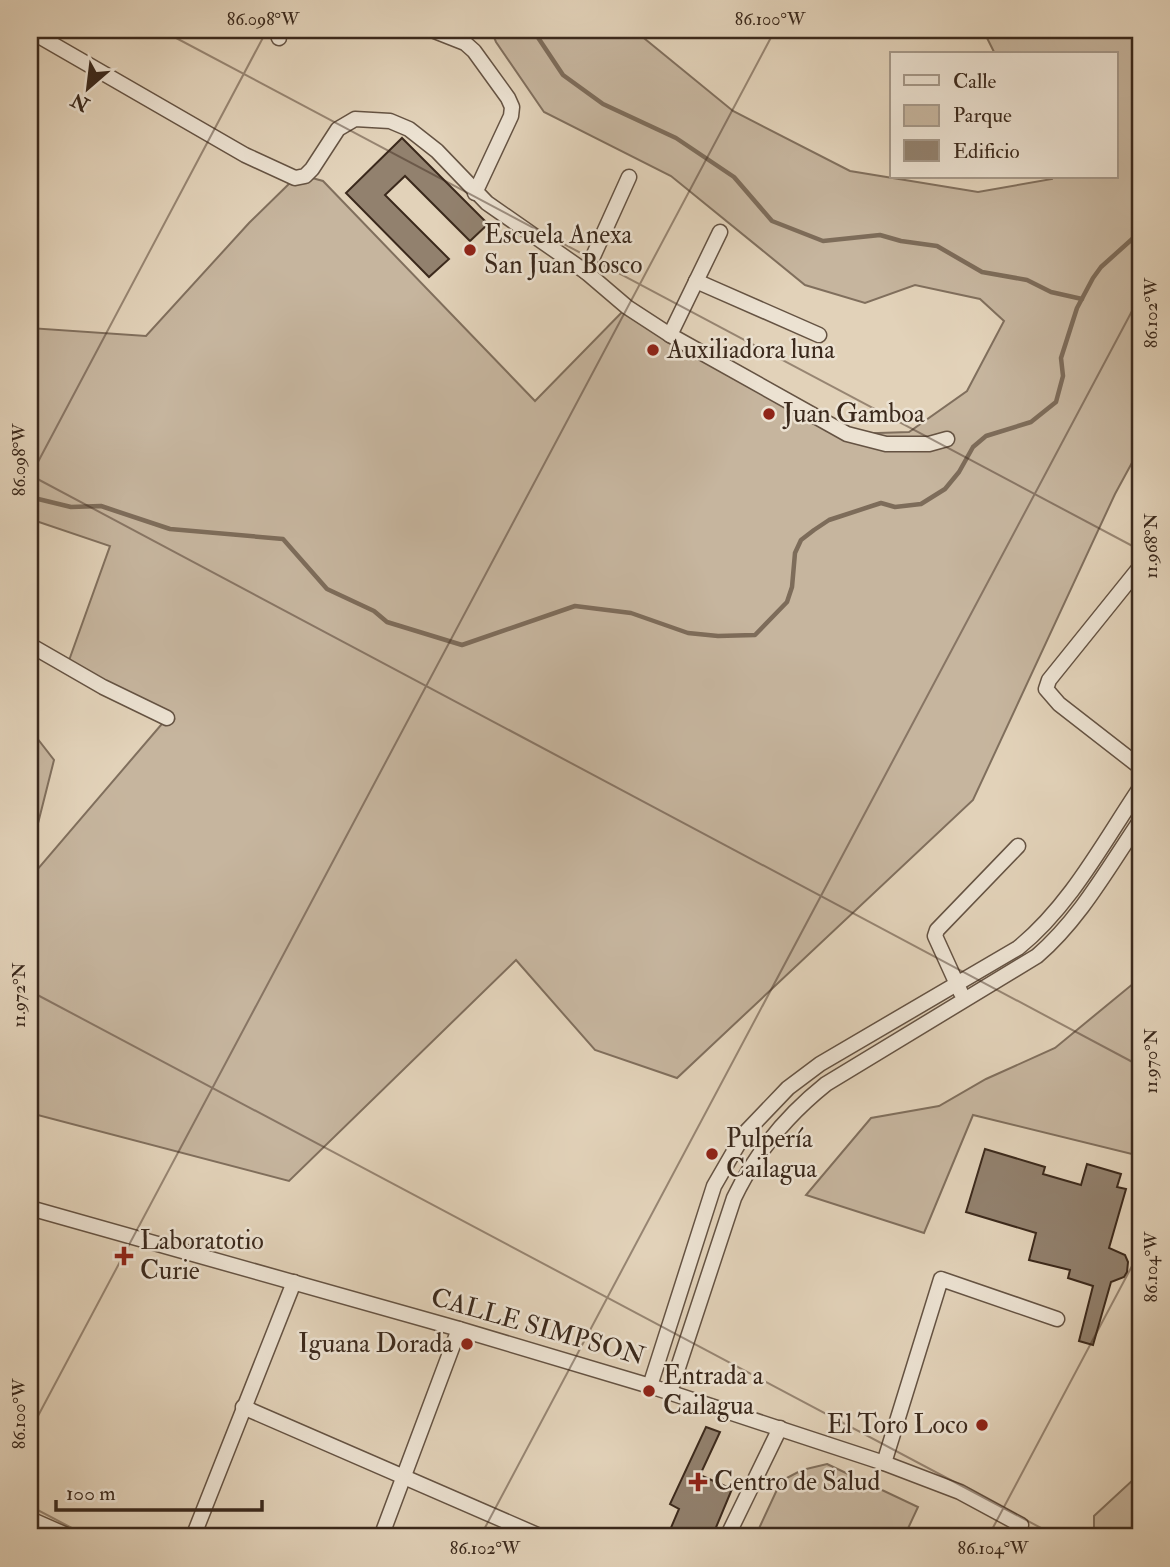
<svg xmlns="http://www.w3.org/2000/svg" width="1170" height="1567" font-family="'IM FELL Double Pica',serif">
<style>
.green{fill:#c6b59e;stroke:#806f5d;stroke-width:2}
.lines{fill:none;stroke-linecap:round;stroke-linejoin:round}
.stream{stroke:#7d6c5a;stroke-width:4.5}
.building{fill:#92816e;stroke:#3b291c;stroke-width:2}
.street-casing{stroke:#655343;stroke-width:17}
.street{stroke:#ece2d2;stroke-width:14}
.ticks{fill:none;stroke:#3b291c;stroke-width:2;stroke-opacity:0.45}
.poi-dot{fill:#8f2418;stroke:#ece2d2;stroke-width:2.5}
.labels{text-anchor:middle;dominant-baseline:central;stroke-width:5;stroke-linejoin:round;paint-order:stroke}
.poi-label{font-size:26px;fill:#3b291c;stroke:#ece2d2;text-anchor:start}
.street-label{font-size:26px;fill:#3b291c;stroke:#ece2d2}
.neatline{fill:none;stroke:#3b291c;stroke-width:2.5}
.ticks-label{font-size:18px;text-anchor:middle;fill:#3b291c}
</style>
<rect width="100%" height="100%" fill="#e2d2b9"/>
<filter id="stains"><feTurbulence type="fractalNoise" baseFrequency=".00286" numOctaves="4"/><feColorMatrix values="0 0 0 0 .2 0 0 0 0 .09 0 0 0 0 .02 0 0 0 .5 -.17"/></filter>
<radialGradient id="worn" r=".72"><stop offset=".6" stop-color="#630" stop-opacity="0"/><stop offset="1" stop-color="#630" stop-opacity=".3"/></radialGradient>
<g class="green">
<polygon points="491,30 634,30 733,111 850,171 978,192 1052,179 1052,177 1116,177 1116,54 995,54 983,30 1140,30 1140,448 1115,494 973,800 677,1078 595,1050 516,960 289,1181 30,1113 30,878 167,718 67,666 110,546 30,519 30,328 146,336 249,223 295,178 305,176 323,181 535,401 627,307 847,434 909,432 967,391 1004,321 980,299 915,285 865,303 805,285 671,176 544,112 496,42"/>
<polygon points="30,729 54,760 30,855"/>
<polygon points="1140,978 1140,1156 973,1115 924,1233 806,1195 871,1118 939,1106 986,1079 1055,1048"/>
<polygon points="1140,1454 1140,1537 1094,1537 1094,1516 1134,1479"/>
<polygon points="827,1464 918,1507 904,1537 755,1537 781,1481 802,1470"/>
</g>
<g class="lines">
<g class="stream">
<polyline points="533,30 563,75 603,104 676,138 734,177 772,221 823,241 880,235 901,241 937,246 982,272 1027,280 1051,292 1082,299"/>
<polyline points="30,497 71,507 101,506 170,529 283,539 327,589 374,611 387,622 462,645 575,606 631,613 688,633 718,636 755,635 787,602 792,587 795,553 801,540 814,530 829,520 881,503 895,507 921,504 945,489 959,472 973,447 986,436 1031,422 1056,402 1063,376 1061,358 1077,308 1093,278 1101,267 1140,232"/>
</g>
</g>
<g class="building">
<polygon points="402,138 488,224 470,241 405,176 385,195 449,259 429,277 346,193"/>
<polygon points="985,1149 1045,1167 1043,1174 1081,1185 1087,1164 1121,1174 1117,1187 1126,1189 1109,1248 1125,1255 1128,1262 1127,1272 1124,1277 1111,1282 1093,1345 1079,1341 1093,1286 1068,1278 1070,1270 1029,1260 1036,1233 966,1212"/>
<polygon points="706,1427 720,1432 700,1475 732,1489 712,1537 667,1537 679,1509 670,1504"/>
</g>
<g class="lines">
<g class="street-casing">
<g id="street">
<polyline points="276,30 279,38"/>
<polyline points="432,30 465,43 474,51 508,98 512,107 511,116 475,193"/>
<polyline points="30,31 245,155 295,178 305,176 312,169 338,129 355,119 390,121 409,129 437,151 487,203 586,272 627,307 670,335 847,434 886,444 929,444 947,439"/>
<polyline points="586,272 629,177"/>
<polyline points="696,281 819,335"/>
<polyline points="670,335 720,232"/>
<polyline points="1140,567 1049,680 1046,689 1059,704 1140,767"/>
<polyline points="30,645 103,687 167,718"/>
<polyline points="961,993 935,936 937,930 1018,846"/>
<polyline points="30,1208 459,1329 650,1386 884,1463 960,1492 1021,1525"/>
<path d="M650,1386L714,1186L744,1134L788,1088L820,1064L1018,948C1070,906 1103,843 1140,788"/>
<path d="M670,1392L734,1198C756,1152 786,1116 826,1084L1037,956C1080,919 1108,868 1140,821"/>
<polyline points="243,1407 542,1537"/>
<polyline points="884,1463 941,1279 1057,1319"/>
<polyline points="30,1519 71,1537"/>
<polyline points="193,1537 294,1282"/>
<polyline points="381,1537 459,1329"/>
<polyline points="727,1537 780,1428"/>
</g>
</g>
<use href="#street" class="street"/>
</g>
<path class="ticks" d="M161,30L1140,550M1130,30L1140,35M30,475L1140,1066M30,477L267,30M30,991L1058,1537M30,1431L775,30M30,1506L89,1537M480,1537L1140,296M988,1537L1140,1251"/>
<g class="poi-dot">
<circle cx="470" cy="250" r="7"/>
<circle cx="653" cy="350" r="7"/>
<circle cx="769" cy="414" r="7"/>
<circle cx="712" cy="1154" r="7"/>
<path d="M120.5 1245.5h7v7h7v7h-7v7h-7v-7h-7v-7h7z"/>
<circle cx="467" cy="1344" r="7"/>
<circle cx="649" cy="1391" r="7"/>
<circle cx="982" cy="1425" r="7"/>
<path d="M694.5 1471.5h7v7h7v7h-7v7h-7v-7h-7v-7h7z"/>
</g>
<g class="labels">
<g class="poi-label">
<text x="484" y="235">Escuela Anexa<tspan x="484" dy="30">San Juan Bosco</tspan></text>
<text x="667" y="350">Auxiliadora luna</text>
<text x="783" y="414">Juan Gamboa</text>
<text x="726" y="1139">Pulpería<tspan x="726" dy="30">Cailagua</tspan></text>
<text x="140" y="1241">Laboratotio<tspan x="140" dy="30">Curie</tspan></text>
<text x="453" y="1344" text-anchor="end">Iguana Dorada</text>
<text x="663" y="1376">Entrada a<tspan x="663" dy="30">Cailagua</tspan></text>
<text x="968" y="1425" text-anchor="end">El Toro Loco</text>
<text x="714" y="1482">Centro de Salud</text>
</g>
<g class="street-label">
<text transform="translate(538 1327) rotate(16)">CALLE SIMPSON</text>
</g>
</g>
<rect width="1170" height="1567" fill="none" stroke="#e2d2b9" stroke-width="77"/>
<rect x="890" y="52" width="228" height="126" fill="#ece2d2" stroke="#a59889" stroke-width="2"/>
<rect x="904" y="75" width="35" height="10" fill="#ece2d2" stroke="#a59889" stroke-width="2"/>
<text x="953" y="88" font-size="21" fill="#3b291c">Calle</text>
<rect x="904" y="105" width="35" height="21" fill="#c6b59e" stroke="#a59889" stroke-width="2"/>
<text x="953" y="122" font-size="21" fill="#3b291c">Parque</text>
<rect x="904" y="140" width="35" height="21" fill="#92816e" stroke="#a59889" stroke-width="2"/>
<text x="953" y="158" font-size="21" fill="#3b291c">Edificio</text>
<g transform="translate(88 88) rotate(208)" stroke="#ece2d2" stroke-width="5" paint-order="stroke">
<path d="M0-5L12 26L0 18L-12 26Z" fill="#3b291c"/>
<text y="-10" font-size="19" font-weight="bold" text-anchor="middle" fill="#3b291c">N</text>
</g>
<path d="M56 1500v10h206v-10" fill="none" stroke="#3b291c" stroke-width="3.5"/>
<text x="66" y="1500" font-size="21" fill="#3b291c" stroke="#ece2d2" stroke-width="5" paint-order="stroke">100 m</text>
<rect x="38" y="38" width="1094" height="1490" class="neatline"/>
<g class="ticks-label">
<text x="263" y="25">86.098°W</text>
<text x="770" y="25">86.100°W</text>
<text transform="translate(1151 313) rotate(-90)" y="6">86.102°W</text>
<text transform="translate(19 460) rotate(-90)" y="6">86.098°W</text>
<text transform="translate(1151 546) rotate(-90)" y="6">11.968°N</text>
<text transform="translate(19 995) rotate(-90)" y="6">11.972°N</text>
<text transform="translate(1151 1061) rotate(-90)" y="6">11.970°N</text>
<text transform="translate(1151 1267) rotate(-90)" y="6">86.104°W</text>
<text transform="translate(19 1414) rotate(-90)" y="6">86.100°W</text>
<text x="485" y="1554">86.102°W</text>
<text x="993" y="1554">86.104°W</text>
</g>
<rect width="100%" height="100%" filter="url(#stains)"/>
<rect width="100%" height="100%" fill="url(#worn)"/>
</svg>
